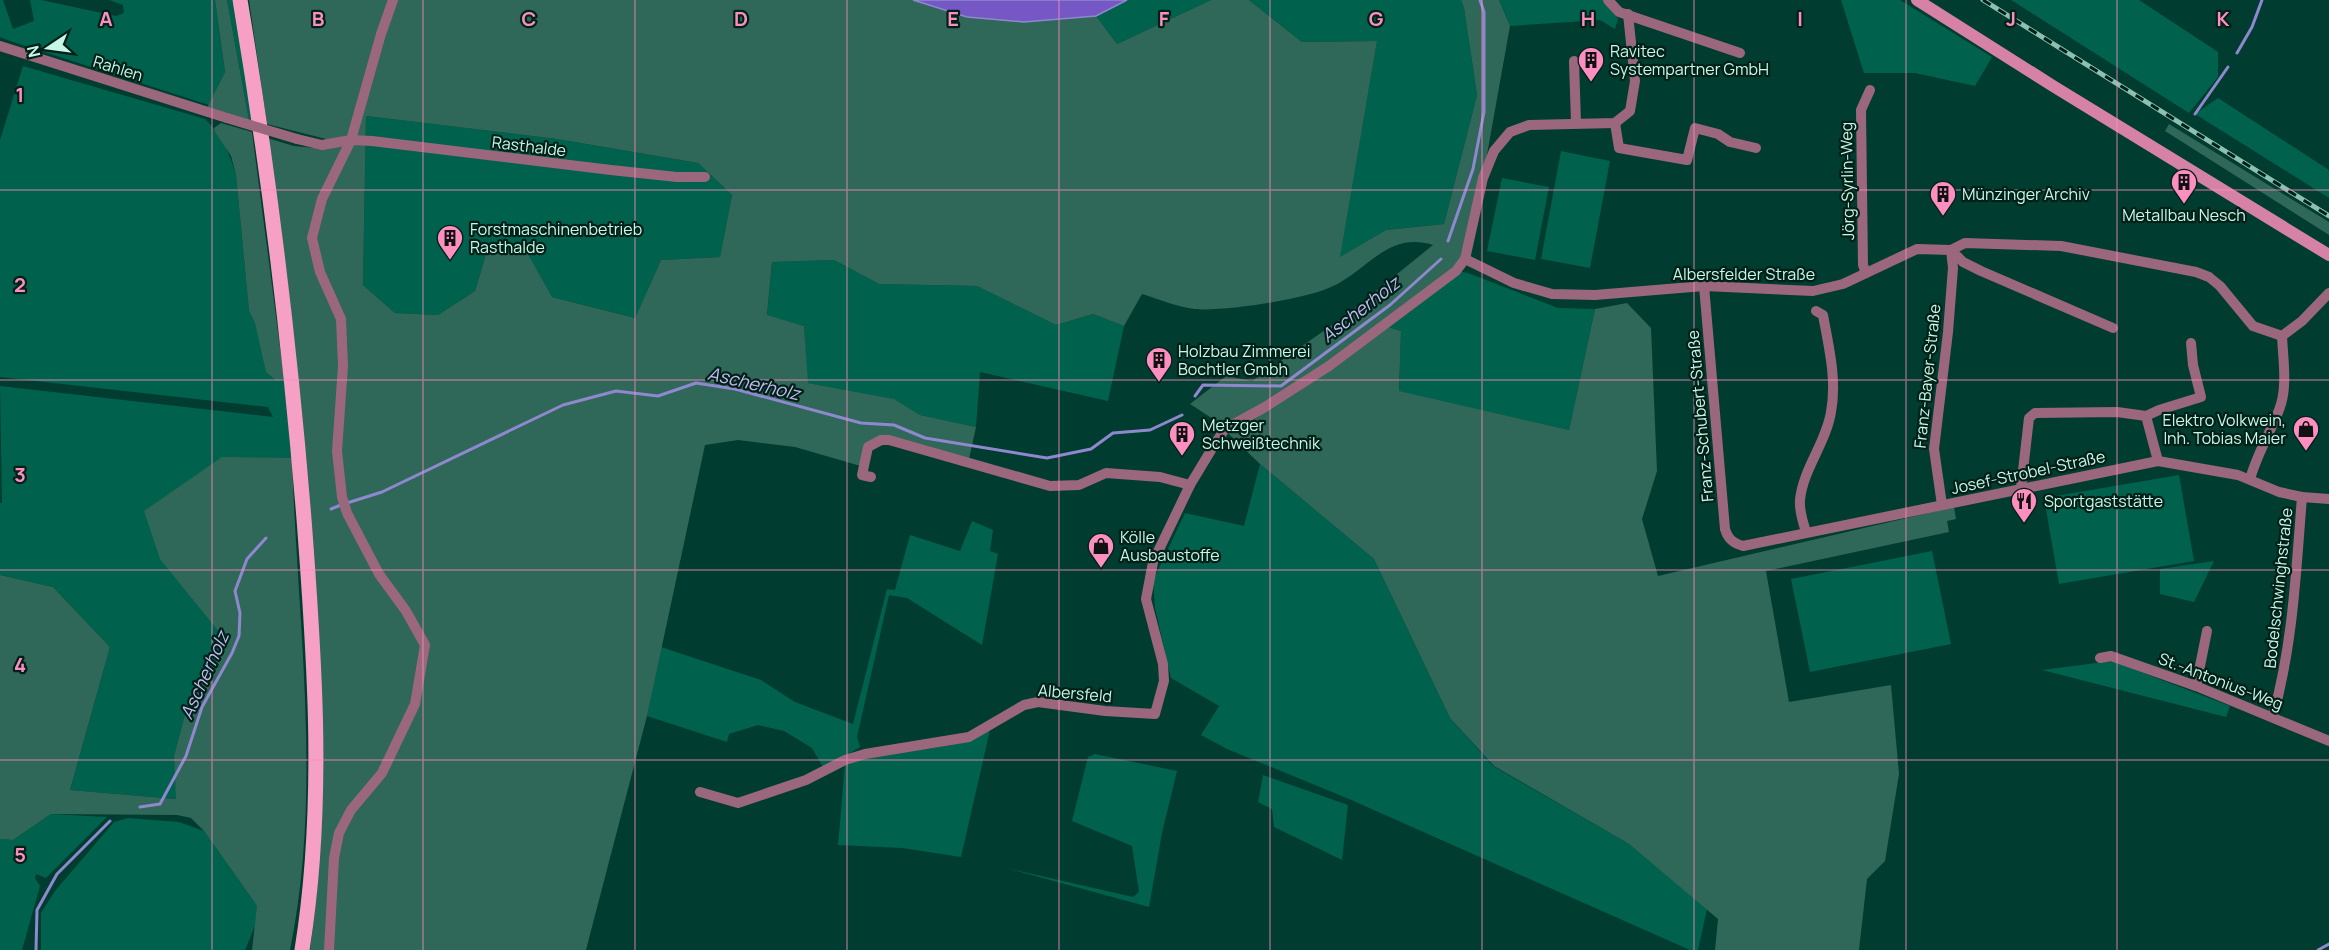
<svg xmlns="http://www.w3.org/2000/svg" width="2329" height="950" font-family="Manrope,sans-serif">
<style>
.green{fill:#00614d}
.forest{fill:#2f6758;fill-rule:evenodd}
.water{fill:#7658c5;stroke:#8f88cf;stroke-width:1.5}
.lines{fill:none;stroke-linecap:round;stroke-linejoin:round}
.stream{stroke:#8f88cf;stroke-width:3}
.street{stroke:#9b677d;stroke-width:10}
.secondary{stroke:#d682a7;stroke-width:12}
.primary{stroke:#f7a0c5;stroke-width:15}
.rail-casing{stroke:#8ec0b1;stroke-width:5}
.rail{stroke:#012018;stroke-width:3;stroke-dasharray:9;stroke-linecap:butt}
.street-bridge{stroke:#9b677d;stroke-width:10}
.grid{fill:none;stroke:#fd8ec0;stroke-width:1.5;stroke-opacity:0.55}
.labels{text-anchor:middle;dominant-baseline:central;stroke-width:4.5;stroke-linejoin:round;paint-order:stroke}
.poi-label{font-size:16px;fill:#c9f7e7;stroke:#012018;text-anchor:start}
.street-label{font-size:16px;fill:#c9f7e7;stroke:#012018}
.water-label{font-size:18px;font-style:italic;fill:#c3baf1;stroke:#012018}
.grid-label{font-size:20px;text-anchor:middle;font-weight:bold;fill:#fd8ec0;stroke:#012018;stroke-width:4.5;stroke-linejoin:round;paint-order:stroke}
</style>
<rect width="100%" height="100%" fill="#003c2f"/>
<g class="green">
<polygon points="0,0 3,0 13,29 34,21 30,0 41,0 116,16 124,13 123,5 109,0 215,0 225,72 209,105 10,41 0,37"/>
<polygon points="227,0 232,0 253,120 249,120"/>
<polygon points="1127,0 1211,0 1117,44 1096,16"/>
<polygon points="1249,0 1461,0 1464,8 1477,95 1444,224 1386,230 1339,258 1377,41 1302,42"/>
<polygon points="1499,0 1603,0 1618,19 1615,29 1600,20 1510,26"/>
<polygon points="1841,0 1900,0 1992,57 1975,86 1915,73 1864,73"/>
<polygon points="2011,0 2139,0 2218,52 2218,77 2189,113"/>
<path d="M23,66L205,119C221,134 230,154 236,175L249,311L284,378L292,458L224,637L228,643L188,703L174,756L177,799L70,790L110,647L53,587L0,575V503H2L0,386L273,417L268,407L0,377V140Z"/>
<polygon points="2218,98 2329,170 2329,198 2195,114"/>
<polygon points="366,116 557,139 698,163 732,195 720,257 661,260 635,318 552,297 486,254 475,291 438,315 395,313 363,285"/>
<polygon points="1561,151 1610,161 1590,268 1541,259"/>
<polygon points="1502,178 1549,187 1535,260 1487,251"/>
<polygon points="834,260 879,284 977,286 1056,325 1093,314 1124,326 1108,401 980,372 976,427 920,415 893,399 807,383 804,326 767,316 772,262"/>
<polygon points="1456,271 1468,273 1558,308 1595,309 1569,430 1399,392 1401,331 1383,326"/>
<polygon points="1260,464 1374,559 1450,718 1493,766 1629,844 1707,909 1698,950 1690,950 1349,799 1227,749 1201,735 1219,706 1171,678 1155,608 1153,581 1185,513 1244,526"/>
<polygon points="2179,475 2194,561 2059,584 2044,498"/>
<polygon points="972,521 993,530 990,551 998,554 982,645 907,598 889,595 857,737 860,747 824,769 812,748 784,731 758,725 729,734 727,742 647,716 661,647 761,680 795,702 853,724 887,589 895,590 910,535 960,551"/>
<polygon points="1932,551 1951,644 1810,672 1791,579"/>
<polygon points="2214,561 2194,602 2160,594 2160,569"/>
<polygon points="2112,661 2230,706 2226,717 2042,670"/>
<path d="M990,730L961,857L902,848L838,845L845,764C893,747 945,755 990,730Z"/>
<polygon points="1095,754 1177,771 1162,833 1149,907 1002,867 1133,897 1139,892 1132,846 1072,821 1088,757"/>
<polygon points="1263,775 1348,805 1342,860 1274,827 1272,809 1258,802"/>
<polygon points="51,814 107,817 46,878 36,874 35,878 40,886 22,950 0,950 0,839 13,840"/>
<polygon points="128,818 179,822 204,831 257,906 257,921 245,950 41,950 41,913 55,891 114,822"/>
</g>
<g class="forest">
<polygon points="215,0 227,0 249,120 207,108 225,72"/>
<path d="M249,0H1127L1096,16L1117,44L1211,0H1249L1302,42L1377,41L1340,257L1386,230L1444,224L1477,95L1464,8L1461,0H1499L1510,26L1483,177L1465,259L1384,326L1401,331L1399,391L1569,430L1595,309L1627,303L1651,328L1657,471L1642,519L1658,576L1954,507L1956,519L1947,521L1949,532L1766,571L1789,702L1891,685L1899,774L1885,861L1867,879L1859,950H1715L1718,919L1629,844L1494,766L1450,718L1374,559L1260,464L1213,419L1190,404L1226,376L1252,381L1345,316L1433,245C1387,231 1368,271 1331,287C1306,299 1223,312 1195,309C1177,307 1159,299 1142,294L1124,326L1093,314L1056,325L977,286L879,284L834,260L772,262L767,315L804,326L808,383L894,399L920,415L976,427L968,464L889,440L873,443L864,467L795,447L738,440L705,445L647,716L586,950H310C331,804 322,657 309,511C299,386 286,262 267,138L294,146L325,149L326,139L267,124ZM366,116L557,139L698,163L732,195L720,257L661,260L635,318L552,297L525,249L486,254L475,291L438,315L395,313L363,285Z"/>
<polygon points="221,123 252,132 284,378 277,381 266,372 255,323 249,311 236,175 231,156 215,132 214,128"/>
<polygon points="2169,124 2329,222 2329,235 2165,131"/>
<path d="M222,457L292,458C297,622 323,788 290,950H252L257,906L204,831L191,818L177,815L51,814L13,840L0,839V575L53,587L110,647L70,790L176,799L174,756L188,703L228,643L160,559L144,511Z"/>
</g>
<polygon class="water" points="913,0 1127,0 1096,16 1024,22 967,17"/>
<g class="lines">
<g class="stream">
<polyline points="2237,53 2252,27 2262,0"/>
<polyline points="2195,114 2228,67"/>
<polyline points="1448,241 1473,169 1484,112 1484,12 1480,0"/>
<polyline points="1195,396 1203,385 1281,386 1390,305 1441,259"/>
<polyline points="347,503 382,492 563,405 616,391 658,396 696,383 735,389 861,423 894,425 925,438 1047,458 1091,449 1113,433 1150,430 1182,415"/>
<polyline points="331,509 341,505"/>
<polyline points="140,807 160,804 186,756 202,707 232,653 239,636 240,613 235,591 247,559 266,538"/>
<polyline points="36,950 37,910 57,874 110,821"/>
<polyline points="2318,950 2329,944"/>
</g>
<g class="street">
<polyline points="1608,0 1619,12 1740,53"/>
<polyline points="0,46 227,118"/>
<polyline points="1574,61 1576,123"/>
<polyline points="1615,123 1619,148 1687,160 1695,128 1718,134 1730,142 1756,148"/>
<polyline points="297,139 322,145 351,140 372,141 611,170 677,177 705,177"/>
<polyline points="1951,250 1963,262 1981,271 2113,328"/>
<polyline points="1465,259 1514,283 1552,294 1595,295 1704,286 1813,291 1843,284 1917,249 1951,250 1965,243 2061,246 2196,272 2209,277 2220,286 2253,326 2282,336 2302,321 2329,293"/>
<polyline points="1866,273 1863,265 1861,110 1870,90"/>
<path d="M1704,286L1725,529C1728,539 1733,543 1743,546L2158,461L2238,475L2279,492L2302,497L2329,499"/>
<polyline points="2146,416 2159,410 2201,397 2193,365 2191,343"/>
<polyline points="871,477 862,475 868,447 881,440 889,440 1050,486 1079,485 1106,473 1160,477 1190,485"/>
<path d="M2250,479C2257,454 2270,433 2279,410C2288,388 2283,359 2282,336"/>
<polyline points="2021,488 2029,418 2035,413 2117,412 2146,416 2158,461"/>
<polyline points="1942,505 1934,449 1948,332 1953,268 1951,250"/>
<path d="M1806,532C1803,522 1799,511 1800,500C1803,469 1826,443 1831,412C1837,380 1829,348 1823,315L1816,311"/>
<polyline points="2100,658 2111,656 2196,686 2329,741"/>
<polyline points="2196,686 2207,631"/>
<path d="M2273,716C2293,644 2296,572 2302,497"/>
<polyline points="700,792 738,803 806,780 845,760 865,754 969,737 1024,705 1038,702 1105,711 1155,714 1164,681 1163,664 1146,599 1153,562 1190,485 1216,442 1225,429 1265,407 1329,366 1456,271 1465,259 1483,178 1494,151 1510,132 1529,125 1615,123 1630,111 1635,81 1628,14"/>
<polyline points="329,950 334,858 339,833 351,810 382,773 415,704 425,645 406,611 379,574 347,513 342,497 337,451 343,366 341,319 320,272 312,238 322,199 351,140 381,34 393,0"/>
</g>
<polyline class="secondary" points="1917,0 2053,86 2329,255"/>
<path class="primary" d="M240,0C269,172 290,345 304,519C315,663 325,807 302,950"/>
<g class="rail-casing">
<polyline id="rail" points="1983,0 2329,216"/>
</g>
<use href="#rail" class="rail"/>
<polyline class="street-bridge" points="227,118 297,139"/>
</g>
<path class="grid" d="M212,0V950M423,0V950M635,0V950M847,0V950M1059,0V950M1270,0V950M1482,0V950M1694,0V950M1906,0V950M2117,0V950M0,190H2329M0,380H2329M0,570H2329M0,760H2329"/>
<defs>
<g id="building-pin" transform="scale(1.35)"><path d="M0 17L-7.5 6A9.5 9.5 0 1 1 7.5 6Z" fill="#fd8ec0" stroke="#012018"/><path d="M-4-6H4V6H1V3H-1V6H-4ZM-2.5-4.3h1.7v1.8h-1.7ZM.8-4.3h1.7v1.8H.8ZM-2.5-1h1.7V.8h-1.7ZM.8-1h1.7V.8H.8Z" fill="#111"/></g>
<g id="shop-pin" transform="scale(1.35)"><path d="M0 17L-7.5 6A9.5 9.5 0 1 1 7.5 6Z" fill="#fd8ec0" stroke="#012018"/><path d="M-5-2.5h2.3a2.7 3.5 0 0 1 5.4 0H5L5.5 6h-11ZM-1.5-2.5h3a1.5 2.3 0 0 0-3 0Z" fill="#111"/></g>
<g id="restaurant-pin" transform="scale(1.35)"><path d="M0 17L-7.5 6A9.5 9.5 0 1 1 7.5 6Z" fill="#fd8ec0" stroke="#012018"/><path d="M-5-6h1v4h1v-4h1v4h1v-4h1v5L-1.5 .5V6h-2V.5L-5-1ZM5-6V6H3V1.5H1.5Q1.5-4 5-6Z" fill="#111"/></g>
</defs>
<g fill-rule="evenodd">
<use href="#building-pin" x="1591" y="60"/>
<use href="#building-pin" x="2184" y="182"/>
<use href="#building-pin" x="1943" y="194"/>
<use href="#building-pin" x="450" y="238"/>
<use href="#building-pin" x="1159" y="360"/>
<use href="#shop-pin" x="2306" y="429"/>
<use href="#building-pin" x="1182" y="434"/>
<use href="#restaurant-pin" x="2024" y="501"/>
<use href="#shop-pin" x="1101" y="546"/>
</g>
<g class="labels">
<g class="poi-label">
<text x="1610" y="51">Ravitec<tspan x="1610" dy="18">Systempartner GmbH</tspan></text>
<text x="1962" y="194">Münzinger Archiv</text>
<text x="2184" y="215" text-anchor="middle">Metallbau Nesch</text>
<text x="470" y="229">Forstmaschinenbetrieb<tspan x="470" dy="18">Rasthalde</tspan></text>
<text x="1178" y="351">Holzbau Zimmerei<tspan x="1178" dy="18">Bochtler Gmbh</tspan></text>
<text x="2286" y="420" text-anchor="end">Elektro Volkwein,<tspan x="2286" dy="18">Inh. Tobias Maier</tspan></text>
<text x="1202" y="425">Metzger<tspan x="1202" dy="18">Schweißtechnik</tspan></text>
<text x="2044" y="501">Sportgaststätte</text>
<text x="1120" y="537">Kölle<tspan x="1120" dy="18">Ausbaustoffe</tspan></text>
</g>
<g class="street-label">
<text transform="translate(118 68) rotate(17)">Rahlen</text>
<text transform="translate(529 146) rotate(7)">Rasthalde</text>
<text transform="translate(1847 181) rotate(-91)">Jörg-Syrlin-Weg</text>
<text x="1744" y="274">Albersfelder Straße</text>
<text transform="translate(1927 376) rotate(-84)">Franz-Bayer-Straße</text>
<text transform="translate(1700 416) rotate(-95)">Franz-Schubert-Straße</text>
<text transform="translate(2028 472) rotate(-12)">Josef-Strobel-Straße</text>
<text transform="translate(2278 588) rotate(-84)">Bodelschwinghstraße</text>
<text transform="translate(2221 681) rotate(21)">St.-Antonius-Weg</text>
<text transform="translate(1075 693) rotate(5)">Albersfeld</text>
</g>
<g class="water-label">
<text transform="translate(1360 309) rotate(-38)">Ascherholz</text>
<text transform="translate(754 383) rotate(13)">Ascherholz</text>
<text transform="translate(204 675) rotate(-66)">Ascherholz</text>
</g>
</g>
<g class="grid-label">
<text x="106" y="26">A</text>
<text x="318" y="26">B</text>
<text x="529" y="26">C</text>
<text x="741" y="26">D</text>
<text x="953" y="26">E</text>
<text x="1164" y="26">F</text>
<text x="1376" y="26">G</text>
<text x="1588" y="26">H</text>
<text x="1800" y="26">I</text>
<text x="2011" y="26">J</text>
<text x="2223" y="26">K</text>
<text x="20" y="102">1</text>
<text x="20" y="292">2</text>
<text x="20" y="482">3</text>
<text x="20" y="672">4</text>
<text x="20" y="862">5</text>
</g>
<g transform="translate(48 48) rotate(257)" stroke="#012018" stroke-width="4.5" paint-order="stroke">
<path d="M0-4.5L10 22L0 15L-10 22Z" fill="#c9f7e7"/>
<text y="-9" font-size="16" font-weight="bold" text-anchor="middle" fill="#c9f7e7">N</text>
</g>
</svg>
